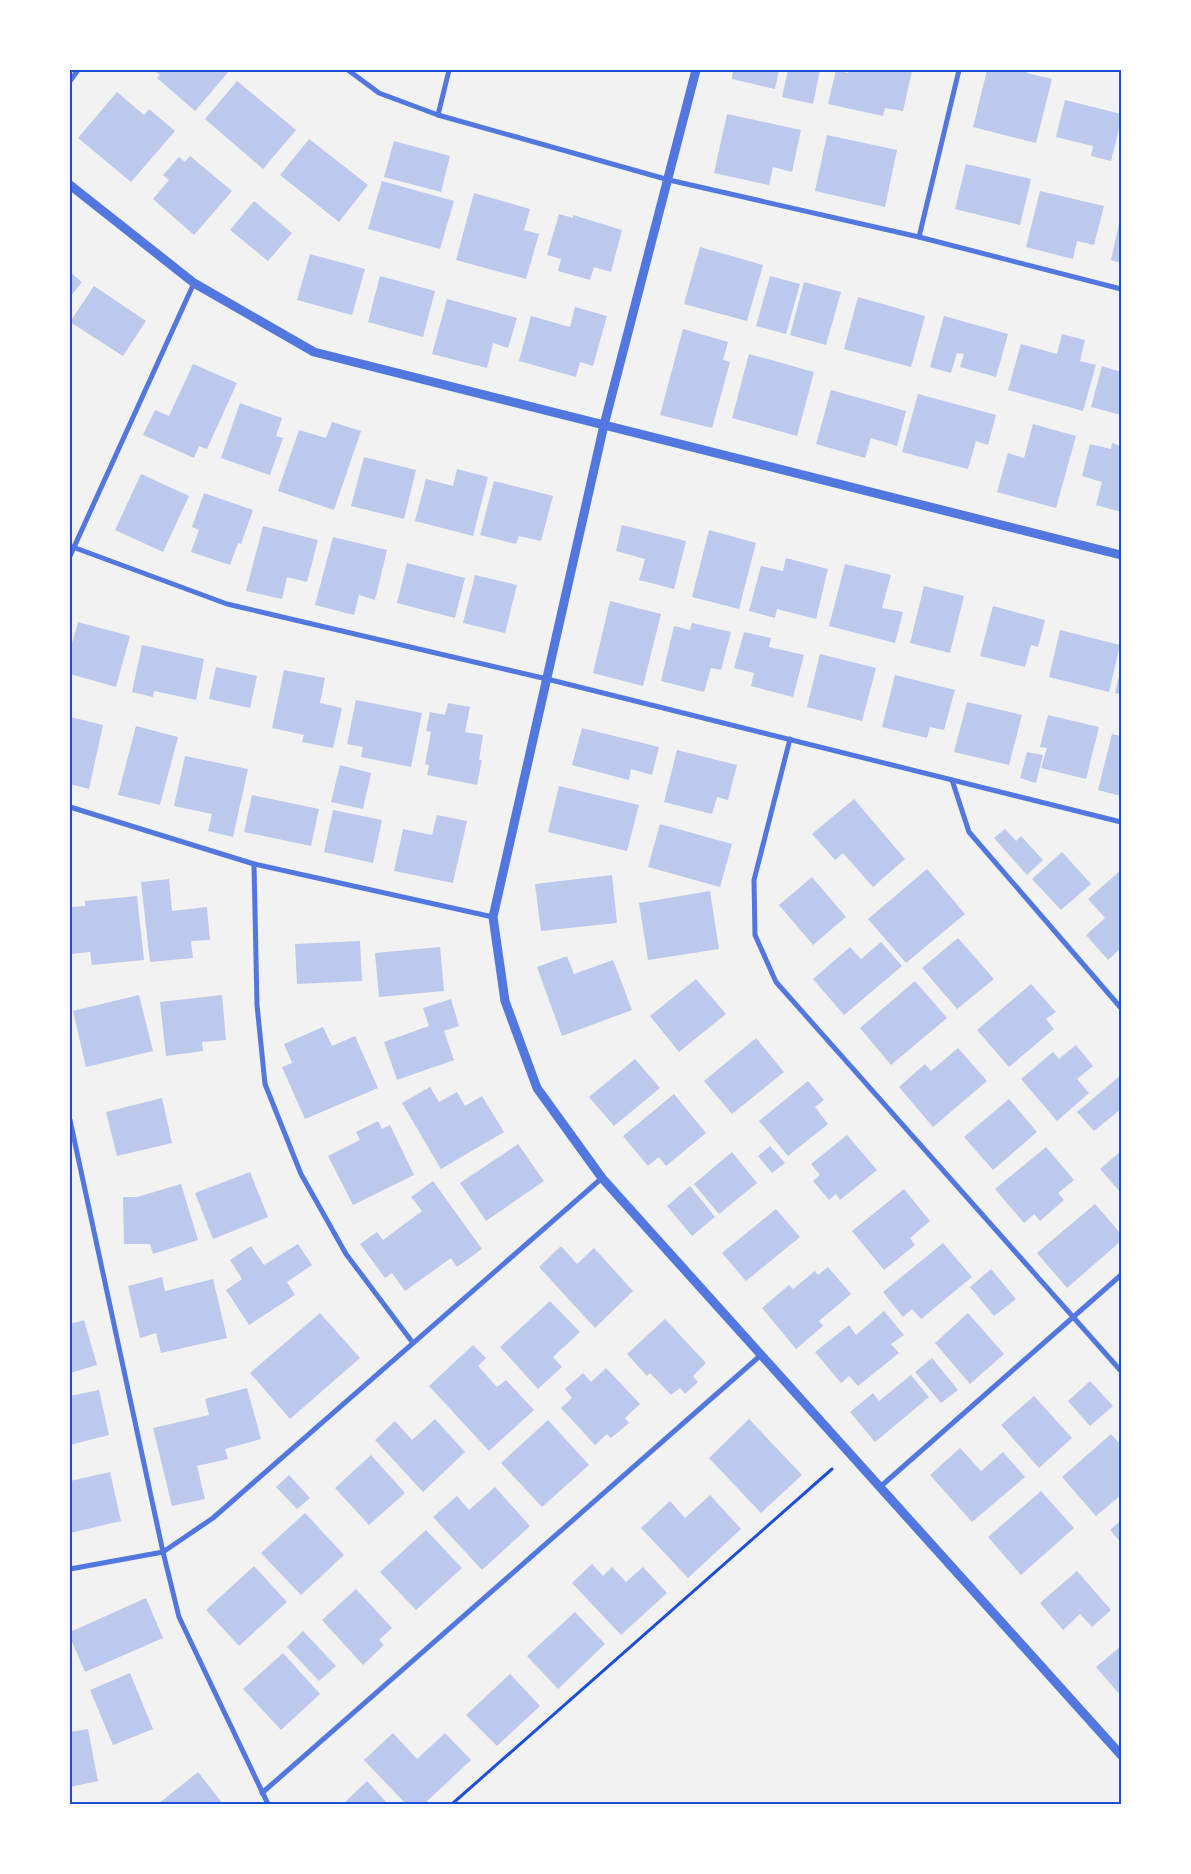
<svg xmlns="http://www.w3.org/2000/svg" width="1191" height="1874" font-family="'Public Sans',sans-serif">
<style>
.building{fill:#bdc9ec}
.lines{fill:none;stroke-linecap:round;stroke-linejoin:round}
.path{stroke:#1d4ed8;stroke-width:3}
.minor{stroke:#5277de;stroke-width:5}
.tertiary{stroke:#5277de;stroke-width:9}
.neatline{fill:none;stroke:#1d4ed8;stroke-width:2}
</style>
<rect width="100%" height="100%" fill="#f2f2f2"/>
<g class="building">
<polygon points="154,70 230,70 195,111 157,78 160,75"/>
<polygon points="733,70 779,70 775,89 732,79"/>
<polygon points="788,70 820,70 813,104 782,97"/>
<polygon points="836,70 848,73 848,70 912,71 903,111 885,108 883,116 828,104"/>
<polygon points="987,70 1028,70 1027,73 1052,79 1036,143 973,127"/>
<polygon points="237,81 296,130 263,169 205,119"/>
<polygon points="117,92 144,115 149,109 175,131 131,182 78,138"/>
<polygon points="1065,100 1121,114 1121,121 1111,161 1091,156 1093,146 1056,137"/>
<polygon points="727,114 801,130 792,172 773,167 769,185 714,173"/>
<polygon points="827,135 897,150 885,207 815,191"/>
<polygon points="309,139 368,185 339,222 280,175"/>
<polygon points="394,141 450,156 441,192 384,177"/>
<polygon points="190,156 232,191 194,235 153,199 169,180 163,175 179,157 185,162"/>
<polygon points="966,164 1031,179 1020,225 955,209"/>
<polygon points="382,181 454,201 440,249 368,229"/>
<polygon points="1040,191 1104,206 1094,245 1077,241 1073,259 1026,247"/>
<polygon points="474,193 530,209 524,230 539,234 526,279 456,260"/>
<polygon points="254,201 292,233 268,261 230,230"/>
<polygon points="559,214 573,218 573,215 622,230 611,272 594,267 590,280 558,271 561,259 547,255"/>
<polygon points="1120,219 1121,219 1121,263 1111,260"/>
<polygon points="700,247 763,265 747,321 684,304"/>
<polygon points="310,254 365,269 352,315 297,300"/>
<polygon points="70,272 82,282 70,297"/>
<polygon points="380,276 435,291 423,337 368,322"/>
<polygon points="770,276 800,284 786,334 756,326"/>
<polygon points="804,282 841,292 826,345 790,335"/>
<polygon points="94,286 146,321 123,356 70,322"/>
<polygon points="858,297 925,316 911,367 844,349"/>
<polygon points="447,299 517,318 508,348 493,343 487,368 432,354"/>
<polygon points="575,307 607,316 593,366 580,362 576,377 519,361 531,316 570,327"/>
<polygon points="944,316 1008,334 996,377 960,367 964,354 957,353 951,373 930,367"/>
<polygon points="683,329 728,342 723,360 730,362 712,428 660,415"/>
<polygon points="1062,334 1085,340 1080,361 1096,365 1083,411 1008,390 1021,344 1057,354"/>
<polygon points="749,354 814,372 797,436 732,418"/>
<polygon points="193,364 237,383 207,449 199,446 194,458 143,435 155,410 169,416"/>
<polygon points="1102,366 1121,372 1121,415 1091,407"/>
<polygon points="831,390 906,411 897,446 871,438 865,458 816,444"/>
<polygon points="918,394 996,415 988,445 976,441 968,469 902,452"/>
<polygon points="240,403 282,418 276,436 283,438 270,475 221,458"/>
<polygon points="332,422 361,431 334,510 278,491 299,430 326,438"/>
<polygon points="1033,424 1076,436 1056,508 997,492 1008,453 1024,458"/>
<polygon points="1112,443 1121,446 1121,512 1096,505 1102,482 1082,476 1090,444 1111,449"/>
<polygon points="364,457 416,470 404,519 351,506"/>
<polygon points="457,469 488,477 473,536 415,521 426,479 453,486"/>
<polygon points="141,474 189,496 163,552 115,530"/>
<polygon points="494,481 553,496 541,541 519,536 516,544 480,535"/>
<polygon points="204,493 253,510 241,544 238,543 230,565 191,552 199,530 192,527"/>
<polygon points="622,525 686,541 674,589 639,580 645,559 616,551"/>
<polygon points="263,526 318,540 307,582 287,577 282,599 246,591"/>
<polygon points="709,530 756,543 739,609 692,597"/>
<polygon points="333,537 387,550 375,600 359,595 354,615 315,605"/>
<polygon points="786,558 828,569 816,619 777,609 775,618 749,611 761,566 783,571"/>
<polygon points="407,563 465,578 455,618 397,603"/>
<polygon points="845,564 891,575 882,608 903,612 895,643 829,626"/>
<polygon points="475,575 517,585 505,633 463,623"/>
<polygon points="924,586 964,596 950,653 910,643"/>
<polygon points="610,601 661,614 643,686 593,673"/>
<polygon points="993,606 1045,620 1038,647 1031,645 1025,667 980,656"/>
<polygon points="78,622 130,636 116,687 70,674 70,650"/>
<polygon points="692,623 731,632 721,670 711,668 704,692 661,681 674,626 690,630"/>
<polygon points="1060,630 1120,645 1109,692 1049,677"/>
<polygon points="744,632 771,638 769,647 804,655 793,697 751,686 754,673 734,668"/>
<polygon points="142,645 204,659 196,700 154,691 153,697 132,692"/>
<polygon points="820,654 876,668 862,721 807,707"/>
<polygon points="216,667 257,676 250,708 209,699"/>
<polygon points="284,670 325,678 320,703 342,708 333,748 302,742 304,735 272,728"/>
<polygon points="1120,672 1121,672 1121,694 1115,693"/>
<polygon points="895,675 955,690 944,730 930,727 927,738 882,727"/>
<polygon points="356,700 422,713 411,767 361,757 363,747 347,744"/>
<polygon points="967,702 1022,715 1009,765 954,752"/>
<polygon points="448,703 470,707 465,732 483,735 479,760 482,760 477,785 427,775 429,765 425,764 431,732 426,731 430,712 445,715"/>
<polygon points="1048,715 1099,727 1086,779 1041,768 1047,748 1040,747"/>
<polygon points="70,717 103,725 89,789 70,784"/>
<polygon points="136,726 178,737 160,805 118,795"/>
<polygon points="582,728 659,747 652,775 631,769 629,780 572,765"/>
<polygon points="1112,734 1121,736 1121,796 1098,790"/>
<polygon points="677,750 737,765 728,800 717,797 712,814 664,802"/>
<polygon points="1027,752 1043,755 1036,783 1020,778"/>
<polygon points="185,756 248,769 233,837 208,831 212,814 174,806"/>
<polygon points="340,765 371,773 363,809 331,802"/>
<polygon points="559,786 639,805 627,851 548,832"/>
<polygon points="252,795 319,809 311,846 244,832"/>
<polygon points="854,799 905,859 873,887 843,853 835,860 812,834"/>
<polygon points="333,810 382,820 373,863 324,852"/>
<polygon points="437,815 467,821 453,883 394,871 403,829 432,835"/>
<polygon points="660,824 732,844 720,887 648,867"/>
<polygon points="1005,829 1016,841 1021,836 1043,860 1027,875 994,838"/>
<polygon points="1062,852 1091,884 1061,910 1032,879"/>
<polygon points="927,869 965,914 906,963 868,919"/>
<polygon points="1121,870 1121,948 1108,960 1086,935 1105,918 1088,899"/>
<polygon points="612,875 617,923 541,931 535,884"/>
<polygon points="812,877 846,917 813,945 779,905"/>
<polygon points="169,879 172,911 207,907 210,940 191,941 193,958 150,962 141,882"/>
<polygon points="710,891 719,949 648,960 639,903"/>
<polygon points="137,896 144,960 92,965 90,952 71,954 70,907 85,906 85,901"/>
<polygon points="958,938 994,979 957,1009 922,968"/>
<polygon points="360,941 362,981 297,984 295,944"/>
<polygon points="881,942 902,966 844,1015 813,979 850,947 861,959"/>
<polygon points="440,947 444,991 379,997 375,953"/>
<polygon points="567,956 574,974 613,960 632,1010 562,1036 537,967"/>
<polygon points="696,979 726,1014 679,1052 650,1016"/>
<polygon points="915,981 947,1018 891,1065 860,1028"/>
<polygon points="1031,984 1056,1012 1046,1019 1054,1029 1009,1067 977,1030"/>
<polygon points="139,995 153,1051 86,1067 73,1011"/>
<polygon points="222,995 226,1040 202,1042 203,1051 166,1056 160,1002"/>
<polygon points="451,999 459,1026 444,1031 454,1060 397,1080 384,1042 429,1026 423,1008"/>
<polygon points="323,1027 332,1046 355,1036 378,1088 305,1119 282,1067 292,1063 284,1044"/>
<polygon points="756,1038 784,1072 732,1114 704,1081"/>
<polygon points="1076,1045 1093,1066 1077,1079 1089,1093 1057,1121 1021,1079 1053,1052 1059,1059"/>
<polygon points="958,1048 987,1081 933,1127 899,1087 925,1064 931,1071"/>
<polygon points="635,1059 660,1088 614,1126 589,1097"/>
<polygon points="1121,1075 1121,1109 1094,1131 1077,1112"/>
<polygon points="808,1081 824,1100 815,1107 828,1124 788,1156 759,1121"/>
<polygon points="430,1087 439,1102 457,1092 465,1106 482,1096 504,1132 441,1169 402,1103"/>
<polygon points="674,1094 706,1133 666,1166 659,1157 648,1166 623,1136"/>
<polygon points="162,1098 172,1143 117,1156 106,1112"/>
<polygon points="1009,1099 1037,1132 993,1170 964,1137"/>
<polygon points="378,1121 382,1129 390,1125 414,1175 353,1205 328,1156 360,1140 356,1132"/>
<polygon points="847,1135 877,1170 840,1200 836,1194 829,1200 813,1181 820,1175 811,1164"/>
<polygon points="518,1144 544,1181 486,1221 460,1183"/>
<polygon points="770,1146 785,1163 772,1173 758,1156"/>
<polygon points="1046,1147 1074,1180 1058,1193 1064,1200 1040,1221 1034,1214 1024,1223 995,1189"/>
<polygon points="1121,1151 1121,1193 1100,1169"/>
<polygon points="732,1152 757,1183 719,1214 694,1184"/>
<polygon points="250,1172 268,1217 213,1239 195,1193"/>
<polygon points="433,1181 482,1249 457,1267 451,1258 405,1291 392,1273 385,1278 360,1244 377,1232 383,1240 422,1211 411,1197"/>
<polygon points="181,1184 198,1240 153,1254 150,1244 124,1244 123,1197 137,1197"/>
<polygon points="690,1186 715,1217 692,1236 667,1206"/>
<polygon points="904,1189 930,1221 910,1238 915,1245 884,1270 852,1231"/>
<polygon points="1095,1204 1121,1234 1121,1241 1067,1288 1037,1253"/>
<polygon points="776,1209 800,1237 746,1281 722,1253"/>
<polygon points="943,1243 972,1277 921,1319 912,1309 903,1317 883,1292"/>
<polygon points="298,1244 312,1265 287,1282 295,1295 249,1325 226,1290 242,1279 230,1260 251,1246 264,1265"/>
<polygon points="561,1246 577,1264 594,1248 633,1291 595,1328 539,1267"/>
<polygon points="828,1267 851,1294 819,1321 823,1326 796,1349 762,1308 789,1285 793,1289 815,1271 818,1275"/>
<polygon points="991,1269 1016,1299 994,1316 970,1287"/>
<polygon points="162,1277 165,1291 213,1279 227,1338 161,1353 156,1333 140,1338 128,1286"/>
<polygon points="550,1301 580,1332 553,1357 562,1367 538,1389 500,1347"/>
<polygon points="884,1311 904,1335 891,1344 899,1353 858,1386 849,1376 841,1383 815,1352 849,1325 856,1335"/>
<polygon points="320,1313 360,1358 290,1419 250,1373"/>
<polygon points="968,1313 1004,1354 970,1384 935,1343"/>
<polygon points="665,1319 706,1363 693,1376 698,1382 685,1394 680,1388 671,1395 650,1373 647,1376 627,1354"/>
<polygon points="84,1320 97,1365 70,1373 70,1324"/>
<polygon points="473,1345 486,1358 478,1366 497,1387 506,1380 534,1410 489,1451 429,1386"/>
<polygon points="932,1358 958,1390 941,1403 915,1372"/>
<polygon points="606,1368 640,1404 625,1418 629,1423 611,1438 607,1434 595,1445 561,1408 572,1398 565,1389 583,1373 591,1382"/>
<polygon points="911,1375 929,1397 875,1442 850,1412 873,1393 879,1401"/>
<polygon points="1090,1381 1113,1406 1090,1426 1068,1401"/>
<polygon points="247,1388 261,1439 225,1449 228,1459 197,1466 205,1499 172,1506 153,1428 209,1415 205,1399"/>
<polygon points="99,1390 109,1435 70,1445 70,1396"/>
<polygon points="1034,1396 1072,1438 1039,1468 1001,1425"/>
<polygon points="435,1419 465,1452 423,1492 375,1440 395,1421 412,1440"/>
<polygon points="749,1419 802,1475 761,1513 709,1458"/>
<polygon points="548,1420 589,1465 542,1507 501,1463"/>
<polygon points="1111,1434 1121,1445 1121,1495 1096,1516 1062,1477"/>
<polygon points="960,1448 981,1471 1003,1452 1025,1477 972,1522 930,1475"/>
<polygon points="371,1455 405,1493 369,1525 335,1488"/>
<polygon points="110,1472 121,1521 70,1533 70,1481"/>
<polygon points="289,1475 310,1498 297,1509 276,1487"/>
<polygon points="495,1487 530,1526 482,1570 433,1517 457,1496 469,1510"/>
<polygon points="1041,1491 1074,1528 1021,1575 988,1537"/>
<polygon points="710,1495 741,1529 688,1578 641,1528 670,1501 685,1518"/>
<polygon points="305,1513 344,1555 301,1595 261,1553"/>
<polygon points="1121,1520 1121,1543 1110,1530"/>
<polygon points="426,1530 462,1568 416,1610 380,1572"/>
<polygon points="592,1564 603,1576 612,1567 626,1582 643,1567 667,1593 621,1635 572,1583"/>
<polygon points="254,1566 287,1602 239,1646 206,1610"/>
<polygon points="1077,1571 1111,1610 1092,1627 1080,1614 1063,1630 1040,1603"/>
<polygon points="356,1589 392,1628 379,1640 384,1645 363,1665 322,1620"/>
<polygon points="146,1598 163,1638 85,1672 70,1637 70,1632"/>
<polygon points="575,1612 605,1644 558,1689 527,1656"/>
<polygon points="303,1631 336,1666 319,1681 287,1647"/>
<polygon points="1121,1646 1121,1696 1096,1667"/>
<polygon points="283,1653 320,1694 281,1730 243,1689"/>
<polygon points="130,1673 153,1729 113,1745 90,1690"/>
<polygon points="510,1674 540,1706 497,1746 466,1715"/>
<polygon points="88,1729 98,1781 70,1787 70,1732"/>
<polygon points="393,1733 417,1759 445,1733 471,1760 424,1804 406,1804 364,1760"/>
<polygon points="198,1772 223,1804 158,1804"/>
<polygon points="367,1781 388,1804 343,1804"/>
</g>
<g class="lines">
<polyline class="path" points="452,1804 832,1469"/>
<g class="minor">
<polyline points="348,70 379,93 438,115 669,180 919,237 1121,289"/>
<polyline points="70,81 78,70"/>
<polyline points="438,115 449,70"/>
<polyline points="919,237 959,70"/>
<polyline points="70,546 227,604 547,679 1121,822"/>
<polyline points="70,556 194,283"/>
<polyline points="790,739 754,880 755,935 776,982 1121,1371"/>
<polyline points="952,780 969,832 1121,1008"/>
<polyline points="70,807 254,864 493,917"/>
<polyline points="254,864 257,1005 265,1084 301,1174 346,1254 413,1343"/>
<polyline points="70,1120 163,1552 179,1617 268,1804"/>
<polyline points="880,1487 1121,1275"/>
<polyline points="70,1569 163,1552 213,1518 602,1178"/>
<polyline points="262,1793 761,1355"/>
</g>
<g class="tertiary">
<polyline points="696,70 604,425 493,917 505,1001 537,1088 602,1178 1121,1755"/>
<polyline points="70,185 194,283 314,352 1121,555"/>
</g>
</g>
<rect width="1191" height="1874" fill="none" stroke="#ffffff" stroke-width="142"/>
<rect x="71" y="71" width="1049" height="1732" class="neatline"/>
</svg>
